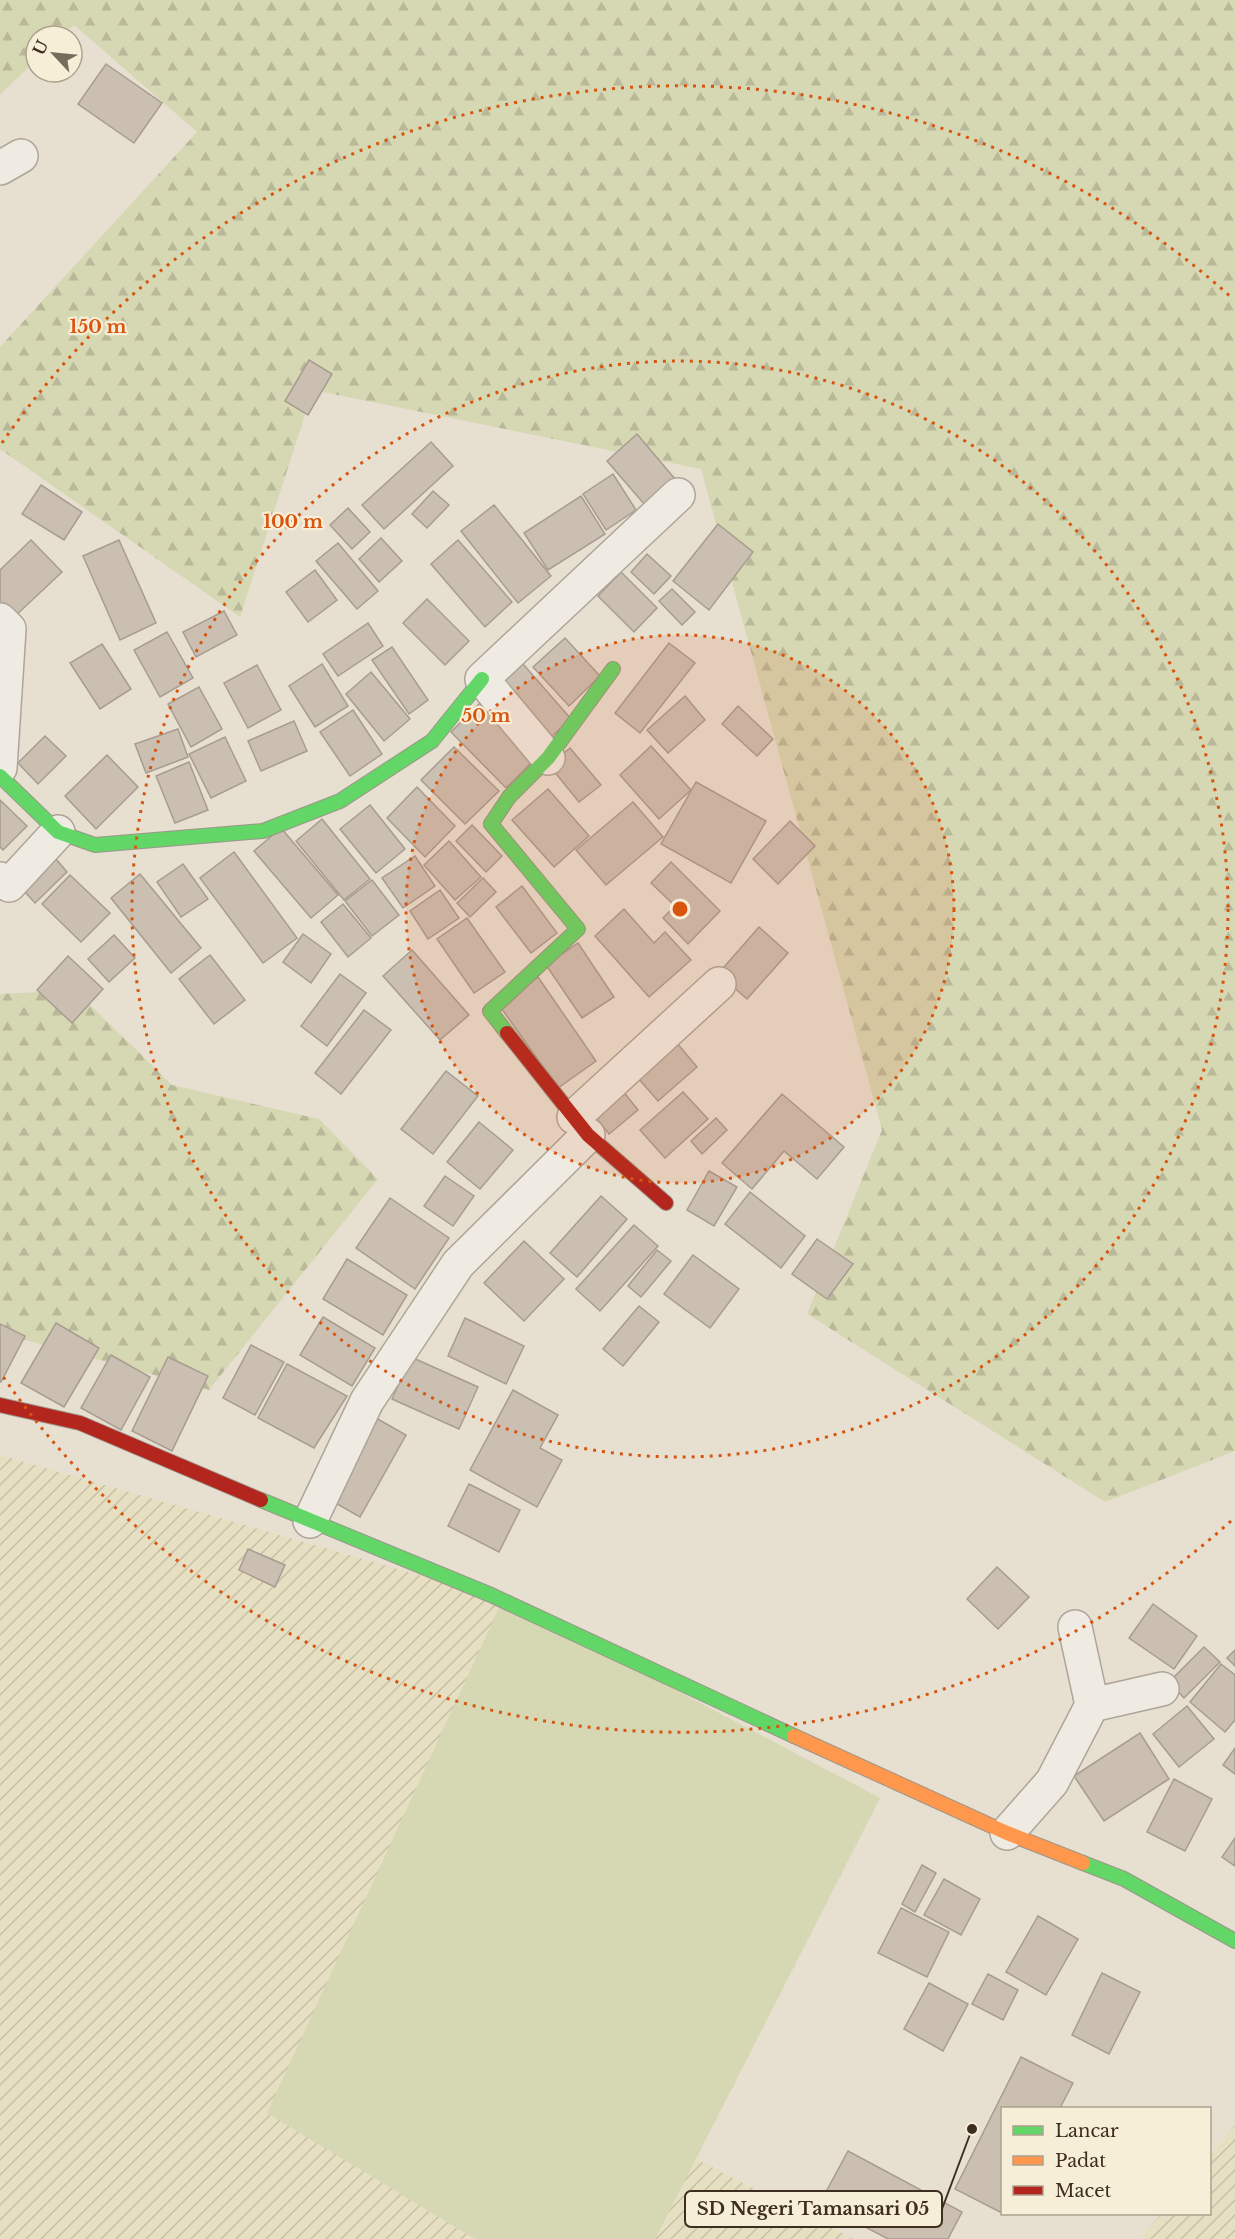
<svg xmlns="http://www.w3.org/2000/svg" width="1235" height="2239" font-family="'Libre Baskerville',serif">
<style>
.farmland{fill:url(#farmland-furrows)}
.forest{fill:url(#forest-firs)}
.pitch{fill:#d6d7b3}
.building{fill:#cbbfb2;stroke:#a89c90;stroke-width:1.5}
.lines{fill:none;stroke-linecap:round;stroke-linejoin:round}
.street-casing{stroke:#ada599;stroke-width:36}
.fast-casing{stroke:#9c958a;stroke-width:16}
.slow-casing{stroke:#9c958a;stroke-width:16}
.jam-casing{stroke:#9c958a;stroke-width:16}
.street{stroke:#efebe3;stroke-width:33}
.fast{stroke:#63d668;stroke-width:14}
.slow{stroke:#ff974d;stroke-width:14}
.jam{stroke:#b3261e;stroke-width:14}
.ring{fill:none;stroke:#d7550e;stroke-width:3;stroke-dasharray:3 6}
.centre{fill:#d7550e;stroke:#f7eed8;stroke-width:3}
.ring-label{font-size:18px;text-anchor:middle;font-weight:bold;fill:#d7550e;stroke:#f7eed8;stroke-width:4.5;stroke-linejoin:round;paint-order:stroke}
.leader{fill:none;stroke:#3d2e20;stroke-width:2}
.callout-dot{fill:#3d2e20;stroke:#f7eed8;stroke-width:2}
.callout{fill:#f7eed8;stroke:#3d2e20;stroke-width:2}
.callout-label{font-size:18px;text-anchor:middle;font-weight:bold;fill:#3d2e20}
</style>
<defs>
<pattern id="farmland-furrows" width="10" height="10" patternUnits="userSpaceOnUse" patternTransform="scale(1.5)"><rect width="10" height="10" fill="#e6dfc2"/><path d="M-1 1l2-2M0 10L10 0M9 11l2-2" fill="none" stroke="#c6c0a6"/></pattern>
<pattern id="forest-firs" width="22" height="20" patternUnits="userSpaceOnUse" patternTransform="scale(1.5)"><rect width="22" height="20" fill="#d6d7b3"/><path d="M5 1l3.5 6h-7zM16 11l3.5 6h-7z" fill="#b9b99a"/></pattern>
</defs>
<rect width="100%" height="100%" fill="#e7e0d1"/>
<g class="farmland">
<polygon points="0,1455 503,1599 880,1798 696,2159 854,2239 0,2239"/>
<polygon points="1235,2125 1235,2239 1139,2239 1161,2214 1210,2214 1210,2155"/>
</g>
<g class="forest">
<polygon points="0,0 1235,0 1235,1451 1105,1502 807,1314 882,1130 701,469 313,390 240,617 0,449 0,347 197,132 74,25 61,36 36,36 36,60 0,95"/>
<polygon points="75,990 172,1085 319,1119 378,1179 209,1390 0,1333 0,994"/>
</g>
<polygon class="pitch" points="503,1599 880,1798 655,2239 475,2239 267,2113"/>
<g class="building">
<polygon points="106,64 162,103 134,143 78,104"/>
<polygon points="309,360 332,374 308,415 285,401"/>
<polygon points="637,434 675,479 645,505 607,461"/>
<polygon points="431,442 453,466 384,529 362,505"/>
<polygon points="613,474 636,510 606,530 583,494"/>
<polygon points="41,485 82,512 64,540 22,514"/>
<polygon points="433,491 449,505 427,528 412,514"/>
<polygon points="581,496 605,534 548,570 524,533"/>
<polygon points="494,505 551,576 518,603 461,531"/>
<polygon points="348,508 370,532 352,549 330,525"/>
<polygon points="718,524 753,552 709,610 673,581"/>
<polygon points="381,538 402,561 379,582 359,559"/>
<polygon points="31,540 62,572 12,619 0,607 0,570"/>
<polygon points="119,540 156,623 120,640 83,556"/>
<polygon points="458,540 512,602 485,627 431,564"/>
<polygon points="338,543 378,591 357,609 316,561"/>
<polygon points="647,554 671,576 654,594 631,572"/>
<polygon points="315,570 337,600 308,622 286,592"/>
<polygon points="621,572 657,608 634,632 598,596"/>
<polygon points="672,589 695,612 682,625 659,601"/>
<polygon points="427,599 469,641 445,665 403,623"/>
<polygon points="224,611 237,635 196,657 183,632"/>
<polygon points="368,623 383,646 338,676 323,654"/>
<polygon points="167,632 193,678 160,697 134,650"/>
<polygon points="565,638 600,676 569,706 533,667"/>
<polygon points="669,643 695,663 640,733 615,713"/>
<polygon points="102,644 131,689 100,709 70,663"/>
<polygon points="392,647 428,700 409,714 372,660"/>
<polygon points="322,664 348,706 315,727 289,686"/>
<polygon points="523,664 571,719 543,744 495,689"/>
<polygon points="257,665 281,710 248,728 224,683"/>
<polygon points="371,672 410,719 384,741 346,694"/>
<polygon points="199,687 222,729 191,747 168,704"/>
<polygon points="685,696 705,720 668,753 647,730"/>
<polygon points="480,703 536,758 506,788 451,732"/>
<polygon points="738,706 773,739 757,756 722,724"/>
<polygon points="353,710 382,754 350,776 320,732"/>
<polygon points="294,721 307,751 261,771 248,741"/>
<polygon points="178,729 188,757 146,773 135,744"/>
<polygon points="45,736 66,756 38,784 18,763"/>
<polygon points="225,737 246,781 211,798 189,754"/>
<polygon points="651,746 691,790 659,819 620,775"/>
<polygon points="454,747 499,791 465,824 421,780"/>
<polygon points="570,748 601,785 579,802 549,765"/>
<polygon points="107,755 138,787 96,829 65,796"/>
<polygon points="189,762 208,810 175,823 156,776"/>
<polygon points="696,782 766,821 731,883 661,844"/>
<polygon points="417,787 455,826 425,857 387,818"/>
<polygon points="548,789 589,836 554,867 512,820"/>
<polygon points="0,800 27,826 3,850 0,847"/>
<polygon points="633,802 663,837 606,885 576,850"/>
<polygon points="370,805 405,849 376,873 340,829"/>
<polygon points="322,819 370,879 344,900 296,841"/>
<polygon points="790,821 815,846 778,884 753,859"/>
<polygon points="472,825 502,856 486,872 456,841"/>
<polygon points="281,828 338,895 311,918 254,851"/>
<polygon points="449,841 481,877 455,900 424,865"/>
<polygon points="50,852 67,872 35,903 17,883"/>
<polygon points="234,852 297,938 263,963 200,878"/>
<polygon points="415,856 435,886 403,908 382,878"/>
<polygon points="671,862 720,911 688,944 663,918 675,906 651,883"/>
<polygon points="183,864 208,899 181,917 157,882"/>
<polygon points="140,874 201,948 171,973 111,898"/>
<polygon points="70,875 110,913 81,942 42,904"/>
<polygon points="483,878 496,892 470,917 457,903"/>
<polygon points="372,880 399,915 372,936 345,901"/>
<polygon points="522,886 557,933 531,953 496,907"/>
<polygon points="440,890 459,918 428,939 410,911"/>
<polygon points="343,904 371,938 348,957 321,922"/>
<polygon points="624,909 654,943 665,932 691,960 649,997 595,936"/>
<polygon points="467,918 505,972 474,993 437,939"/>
<polygon points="759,927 788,953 747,999 718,974"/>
<polygon points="303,934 331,954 311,983 283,962"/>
<polygon points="114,935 135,958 109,982 88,959"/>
<polygon points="578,943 614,997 582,1018 546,965"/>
<polygon points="412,950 469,1015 440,1040 383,976"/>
<polygon points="210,955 245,1000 214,1024 179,979"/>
<polygon points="68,956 103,989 72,1023 37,990"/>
<polygon points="340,974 366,993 327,1046 301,1026"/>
<polygon points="538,977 596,1061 558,1088 499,1005"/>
<polygon points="364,1010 391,1030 341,1094 315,1073"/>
<polygon points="671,1036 697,1067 658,1101 631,1070"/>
<polygon points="446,1071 478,1096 433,1154 401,1129"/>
<polygon points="618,1085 638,1110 609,1134 588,1108"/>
<polygon points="683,1092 708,1119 665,1158 640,1130"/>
<polygon points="782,1094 844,1147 817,1179 784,1151 752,1189 722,1163"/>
<polygon points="716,1118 727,1130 702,1154 691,1141"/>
<polygon points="479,1122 513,1150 480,1189 447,1162"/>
<polygon points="709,1171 737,1187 714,1226 687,1210"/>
<polygon points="445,1176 474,1196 453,1226 424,1206"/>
<polygon points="750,1192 805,1236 781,1268 725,1224"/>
<polygon points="601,1196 627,1219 577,1277 550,1253"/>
<polygon points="390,1198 449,1238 415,1289 356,1248"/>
<polygon points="634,1225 658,1246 600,1311 576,1289"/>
<polygon points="817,1239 853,1264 827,1299 792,1274"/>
<polygon points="524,1241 564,1279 524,1321 484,1283"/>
<polygon points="657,1250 671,1261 641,1297 628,1286"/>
<polygon points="693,1255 739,1289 710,1328 664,1294"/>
<polygon points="347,1259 407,1295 383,1335 323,1299"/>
<polygon points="639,1306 659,1322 623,1366 603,1349"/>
<polygon points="323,1317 375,1348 352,1386 300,1355"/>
<polygon points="465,1318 524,1346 506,1384 448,1356"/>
<polygon points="56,1323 99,1348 64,1407 21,1383"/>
<polygon points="0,1324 25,1336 1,1382 0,1382"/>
<polygon points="251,1345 284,1362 255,1415 223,1398"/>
<polygon points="111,1355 150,1377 121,1430 81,1408"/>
<polygon points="168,1357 208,1376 172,1451 132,1431"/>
<polygon points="411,1357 478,1387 459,1429 392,1399"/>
<polygon points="287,1364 347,1396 314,1448 258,1418"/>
<polygon points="513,1390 558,1415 540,1448 562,1460 537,1507 470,1470"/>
<polygon points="376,1418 406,1435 360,1517 330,1500"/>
<polygon points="469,1484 520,1510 499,1552 448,1526"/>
<polygon points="248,1549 285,1565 275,1587 239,1570"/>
<polygon points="997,1567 1029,1597 998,1629 967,1599"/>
<polygon points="1153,1604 1197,1636 1174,1669 1129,1638"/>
<polygon points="1204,1647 1220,1662 1184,1698 1169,1682"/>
<polygon points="1235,1650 1235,1666 1227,1658"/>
<polygon points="1221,1664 1235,1675 1235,1720 1225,1732 1190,1702"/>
<polygon points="1187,1706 1214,1739 1179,1767 1153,1734"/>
<polygon points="1140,1733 1169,1779 1104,1821 1074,1776"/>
<polygon points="1235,1748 1235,1774 1223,1765"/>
<polygon points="1174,1779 1212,1799 1185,1851 1147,1832"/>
<polygon points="1235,1838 1235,1866 1222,1857"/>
<polygon points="922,1865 936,1873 915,1912 902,1904"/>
<polygon points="944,1879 980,1899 961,1935 924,1915"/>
<polygon points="901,1908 949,1932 927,1977 878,1953"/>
<polygon points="1038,1916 1078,1939 1046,1995 1006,1972"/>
<polygon points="1102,1973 1140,1992 1109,2054 1072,2035"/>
<polygon points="988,1974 1018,1990 1003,2020 972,2004"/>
<polygon points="929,1983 968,2004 943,2051 904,2029"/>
<polygon points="1021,2057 1073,2083 1060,2108 1002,2108 1002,2213 955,2189"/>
<polygon points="848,2151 962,2212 948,2239 888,2239 820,2203"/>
</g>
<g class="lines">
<g class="street-casing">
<g id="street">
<polyline points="0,168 21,156"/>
<polyline points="0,620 9,629 0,768"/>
<polyline points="548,758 482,679 678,495"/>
<polyline points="0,879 9,885 58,832"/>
<polyline points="574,1117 719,984"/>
<polyline points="310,1521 367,1401 458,1264 588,1135"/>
<polyline points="1075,1627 1092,1705"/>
<polyline points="1007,1833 1052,1782 1092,1705 1162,1689"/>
</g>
</g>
<g class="fast-casing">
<g id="fast">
<polyline points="0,776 58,832 95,845 263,831 340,801 432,741 482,679"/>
<polyline points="507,1033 490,1011 578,929 491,824 509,797 548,758 613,669"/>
<polyline points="261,1500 491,1595 794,1736"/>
<polyline points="1083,1863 1124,1879 1235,1941"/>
</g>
</g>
<g class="slow-casing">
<polyline id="slow" points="794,1736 1007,1833 1083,1863"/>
</g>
<g class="jam-casing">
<g id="jam">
<polyline points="507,1033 588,1135 666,1203"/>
<polyline points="0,1405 80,1423 261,1500"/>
</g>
</g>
<use href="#street" class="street"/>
<use href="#fast" class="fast"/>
<use href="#slow" class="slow"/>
<use href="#jam" class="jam"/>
</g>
<circle cx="680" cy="909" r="274" fill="#d7550e" fill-opacity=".12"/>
<g class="ring">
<circle cx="680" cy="909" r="274"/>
<circle cx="680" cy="909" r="548"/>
<path d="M1231 1521A823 823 0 0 1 2 1375M2 443A823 823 0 0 1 1231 297"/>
</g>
<circle cx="680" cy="909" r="9" class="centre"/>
<g class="ring-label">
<text x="98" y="333">150 m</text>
<text x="293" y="528">100 m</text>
<text x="486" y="722">50 m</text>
</g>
<path class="leader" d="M972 2129L942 2209"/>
<circle class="callout-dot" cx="972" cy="2129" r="6"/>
<rect class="callout" x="685" y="2191" width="257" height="36" rx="6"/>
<g class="callout-label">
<text x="813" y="2215">SD Negeri Tamansari 05</text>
</g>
<rect x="1001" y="2107" width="210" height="108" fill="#f7eed8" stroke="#ada18e" stroke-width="1.5"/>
<rect x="1013" y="2126" width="30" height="9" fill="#63d668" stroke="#ada18e" stroke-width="1.5"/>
<text x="1055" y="2137" font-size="18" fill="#3d2e20">Lancar</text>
<rect x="1013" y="2156" width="30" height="9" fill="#ff974d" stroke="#ada18e" stroke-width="1.5"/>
<text x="1055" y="2167" font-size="18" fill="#3d2e20">Padat</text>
<rect x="1013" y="2186" width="30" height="9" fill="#b3261e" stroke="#ada18e" stroke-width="1.5"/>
<text x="1055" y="2197" font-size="18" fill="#3d2e20">Macet</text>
<g transform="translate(54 54) rotate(296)"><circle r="28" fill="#f7eed8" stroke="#ada18e" stroke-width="1.5"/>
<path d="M0-4.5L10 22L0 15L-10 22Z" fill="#786c5e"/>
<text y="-9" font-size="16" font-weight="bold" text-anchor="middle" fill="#3d2e20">U</text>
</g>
</svg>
